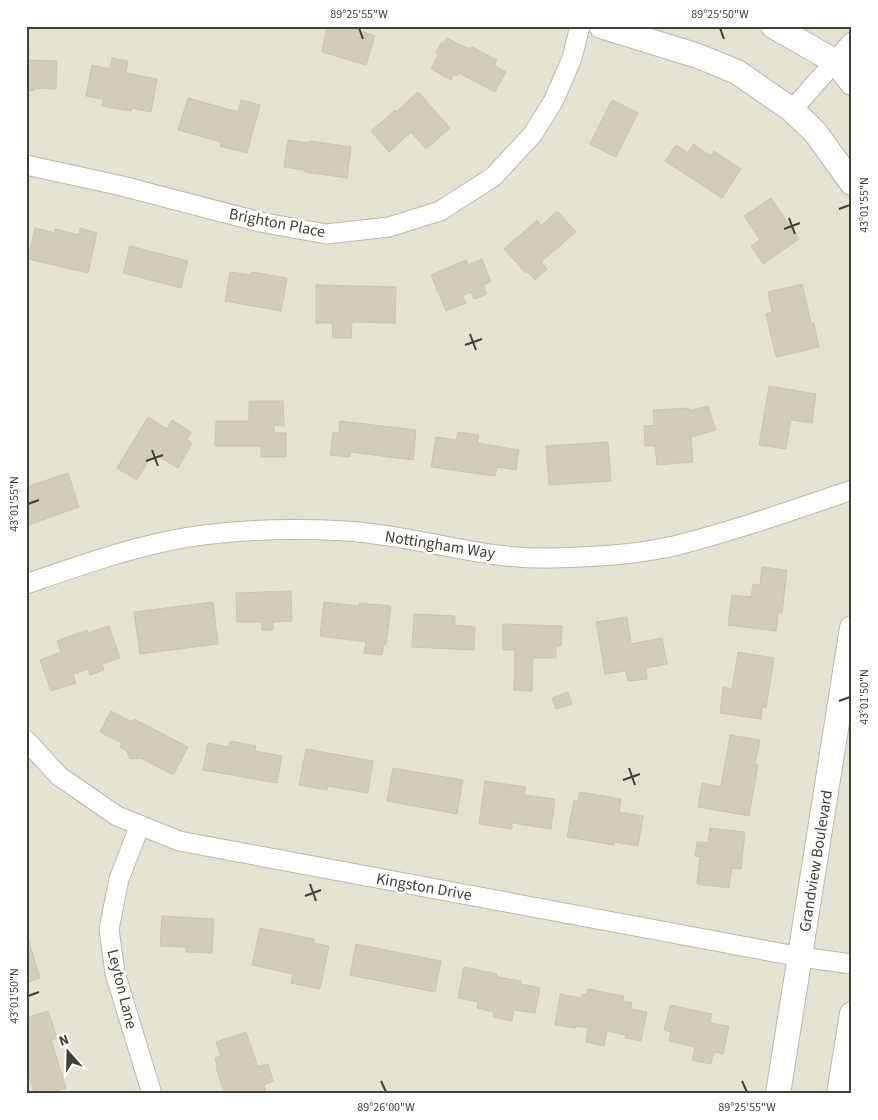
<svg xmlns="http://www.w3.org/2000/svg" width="878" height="1120" font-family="'Source Sans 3',sans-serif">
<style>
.residential{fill:#e4e2d3}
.building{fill:#d1ccbb;stroke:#cbc5af}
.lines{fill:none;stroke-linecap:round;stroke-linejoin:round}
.minor-casing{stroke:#bbb8a8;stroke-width:21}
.tertiary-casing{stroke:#bbb8a8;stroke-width:26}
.minor{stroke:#fff;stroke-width:19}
.tertiary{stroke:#fff;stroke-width:24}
.ticks{fill:none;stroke:#423f35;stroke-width:2}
.labels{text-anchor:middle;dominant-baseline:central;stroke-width:5;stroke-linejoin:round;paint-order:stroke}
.street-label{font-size:16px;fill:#423f35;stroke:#fff}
.neatline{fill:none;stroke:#423f35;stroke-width:2}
.ticks-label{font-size:12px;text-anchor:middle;fill:#423f35}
</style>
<rect width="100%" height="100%" fill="#f0efe4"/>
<rect class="residential" x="26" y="26" width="826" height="1068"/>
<g class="building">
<polygon points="327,26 347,26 375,36 366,65 322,52"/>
<polygon points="447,38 465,47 471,49 472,47 497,60 494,65 506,72 495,92 459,73 457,76 454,74 451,80 431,69 438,55 436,53 441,43 443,44"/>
<polygon points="26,47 29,47 28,60 57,61 56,89 34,88 34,91 26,90"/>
<polygon points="112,58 128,61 126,73 157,79 151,112 132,108 131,111 102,106 103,99 86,96 92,65 110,69"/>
<polygon points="418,92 450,128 426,149 411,132 389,152 371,131 395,110 396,112"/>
<polygon points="188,98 238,112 241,100 260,105 247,153 220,146 221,142 178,130"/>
<polygon points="612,100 638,113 616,157 590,144"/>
<polygon points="288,140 309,143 310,141 351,147 347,178 305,172 305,170 284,167"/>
<polygon points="693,144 711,156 714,151 741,169 722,198 665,161 676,145 688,153"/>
<polygon points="771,198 799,239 763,264 751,246 760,240 744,216"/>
<polygon points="557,211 576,232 541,262 547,269 535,280 528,272 526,273 504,249 537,220 541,226"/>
<polygon points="35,228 55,233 55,229 79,235 80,228 97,233 88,273 28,259"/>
<polygon points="130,246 188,261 181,288 123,273"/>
<polygon points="482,259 491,282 483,285 487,294 474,299 471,292 462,296 466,303 446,311 431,275 466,260 468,265"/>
<polygon points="230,272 251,275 252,272 287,278 281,311 225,301"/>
<polygon points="802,284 811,323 814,323 819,347 776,357 766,314 772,312 768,292"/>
<polygon points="316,285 396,287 395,323 352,322 351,338 333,338 332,323 316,323"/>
<polygon points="769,386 816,394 812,423 791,420 786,449 759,445"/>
<polygon points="249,401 283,401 284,426 274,425 274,433 286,433 286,457 261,457 261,446 215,446 216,421 249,421"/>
<polygon points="708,406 716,430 691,437 693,462 657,465 655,446 645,446 644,426 654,425 653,410 689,408 689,411"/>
<polygon points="148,417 167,429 172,420 191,432 187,440 192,443 178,468 153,453 137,480 117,468"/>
<polygon points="340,421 416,430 413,460 350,452 350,457 330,455 333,432 339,433"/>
<polygon points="458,432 479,435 477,443 519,450 516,470 497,467 495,476 431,467 436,437 456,440"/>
<polygon points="608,442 611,481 549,485 546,446"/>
<polygon points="68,473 79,507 26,526 26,487"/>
<polygon points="762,567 787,570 782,613 778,613 776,631 728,625 732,595 751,597 753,584 760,585"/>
<polygon points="291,591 292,621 273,622 273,630 262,630 262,622 237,622 236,593"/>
<polygon points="213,602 218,644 140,654 134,612"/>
<polygon points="324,602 359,606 359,603 391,606 386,644 384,644 382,655 364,653 366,642 320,636"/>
<polygon points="414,614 455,616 455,625 475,627 474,650 412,647"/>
<polygon points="627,617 631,644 662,638 667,664 646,668 647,679 628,681 626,671 605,674 596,622"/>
<polygon points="503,624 562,626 561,646 556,646 556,658 533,658 532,691 514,690 515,650 503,650"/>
<polygon points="109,626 120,658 102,664 104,670 90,675 88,669 73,674 76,683 51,691 40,660 61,652 57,641 87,630 88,633"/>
<polygon points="738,652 774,658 766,708 762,707 761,719 720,713 723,687 732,689"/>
<polygon points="568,692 572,704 556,709 552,698"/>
<polygon points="111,711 132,722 134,719 188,747 173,775 141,758 130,759 126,750 120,747 122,743 100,732"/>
<polygon points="730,735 760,740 755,764 758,765 749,816 698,807 702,783 721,787"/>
<polygon points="230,741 256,746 255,751 282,756 277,783 203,770 208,743 229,747"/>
<polygon points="306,749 373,761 368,793 328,786 327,790 299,785"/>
<polygon points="393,768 463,780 457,814 387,801"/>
<polygon points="485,781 526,787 524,795 555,799 551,829 512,823 512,829 479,824"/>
<polygon points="580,792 621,799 619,812 643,816 638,846 614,842 614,845 567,837 574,800 578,801"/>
<polygon points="710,828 745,832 741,869 732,868 729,888 697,884 700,857 695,856 697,842 708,843"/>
<polygon points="162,916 214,919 212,953 186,952 186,947 160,946"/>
<polygon points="260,928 314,939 314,943 329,946 320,989 291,983 293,974 252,965"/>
<polygon points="26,932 40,978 26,983"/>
<polygon points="356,944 441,961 435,992 350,975"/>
<polygon points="464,967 497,974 497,977 521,981 521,984 540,988 535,1013 514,1010 512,1021 493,1017 494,1012 477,1008 478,1002 458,998"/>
<polygon points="588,989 624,996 623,1001 632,1003 631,1009 647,1012 641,1041 625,1038 626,1035 607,1031 604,1046 586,1042 588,1028 576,1026 576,1028 555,1025 560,994 581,998 582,994 587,995"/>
<polygon points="670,1005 712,1014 710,1023 729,1026 723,1054 714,1052 711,1064 692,1060 695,1047 669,1041 671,1032 664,1030"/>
<polygon points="48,1011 57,1038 51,1040 66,1088 47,1094 35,1094 26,1068 26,1018"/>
<polygon points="246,1032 258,1067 268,1064 273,1081 264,1085 266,1094 227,1094 225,1088 223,1089 216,1068 218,1068 215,1058 221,1056 216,1042"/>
</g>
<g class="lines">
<g class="minor-casing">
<g id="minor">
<polyline points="792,110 852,42"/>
<polyline points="26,165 122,186 260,222 326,234 389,227 440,211 493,177 533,134 554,100 572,58 580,26"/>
<path d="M26,584C73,568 120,551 168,541C225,529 287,528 346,531C415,535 481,560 551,558C592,557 634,555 674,546C734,531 793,510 852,490"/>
<polyline points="26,740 59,776 117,816 179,841 801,957 852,964"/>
<polyline points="140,825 119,879 109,929 115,973 152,1094"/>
</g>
</g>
<g class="tertiary-casing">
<g id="tertiary">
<polyline points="601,26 698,56 737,72 792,110 815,132 852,183"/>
<polyline points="773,26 836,62 852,83"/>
<polyline points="778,1094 852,628"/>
<polyline points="839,1094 852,1014"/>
</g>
</g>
<use href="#minor" class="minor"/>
<use href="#tertiary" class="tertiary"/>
</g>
<path class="ticks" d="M359,28L363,39M720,28L724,39M839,209L850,205M789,218L795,234M784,229L800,223M470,334L476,350M465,345L482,339M152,450L158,466M146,461L163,455M28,504L39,500M839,701L850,697M629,768L635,785M623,780L640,774M310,884L316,901M305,896L321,890M28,996L39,992M381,1081L386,1092M742,1081L747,1092"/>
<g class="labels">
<g class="street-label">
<text transform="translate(277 223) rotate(11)">Brighton Place</text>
<text transform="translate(440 545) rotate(9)">Nottingham Way</text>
<text transform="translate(816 861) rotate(-81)">Grandview Boulevard</text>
<text transform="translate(424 887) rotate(10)">Kingston Drive</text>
<text transform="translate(122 989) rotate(76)">Leyton Lane</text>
</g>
</g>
<rect width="878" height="1120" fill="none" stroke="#ffffff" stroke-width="55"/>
<g transform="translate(68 1052) rotate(340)" stroke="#ffffff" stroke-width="4" paint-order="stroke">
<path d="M0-4L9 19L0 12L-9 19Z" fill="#423f35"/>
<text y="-8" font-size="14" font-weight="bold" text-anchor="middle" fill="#423f35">N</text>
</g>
<rect x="28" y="28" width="822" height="1064" class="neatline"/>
<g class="ticks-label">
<text x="359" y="18">89°25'55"W</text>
<text x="720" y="18">89°25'50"W</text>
<text transform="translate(864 205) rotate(-90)" y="4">43°01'55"N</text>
<text transform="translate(14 504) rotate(-90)" y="4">43°01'55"N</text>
<text transform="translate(864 697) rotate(-90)" y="4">43°01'50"N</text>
<text transform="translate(14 996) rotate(-90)" y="4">43°01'50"N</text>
<text x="386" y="1111">89°26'00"W</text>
<text x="747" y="1111">89°25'55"W</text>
</g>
</svg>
